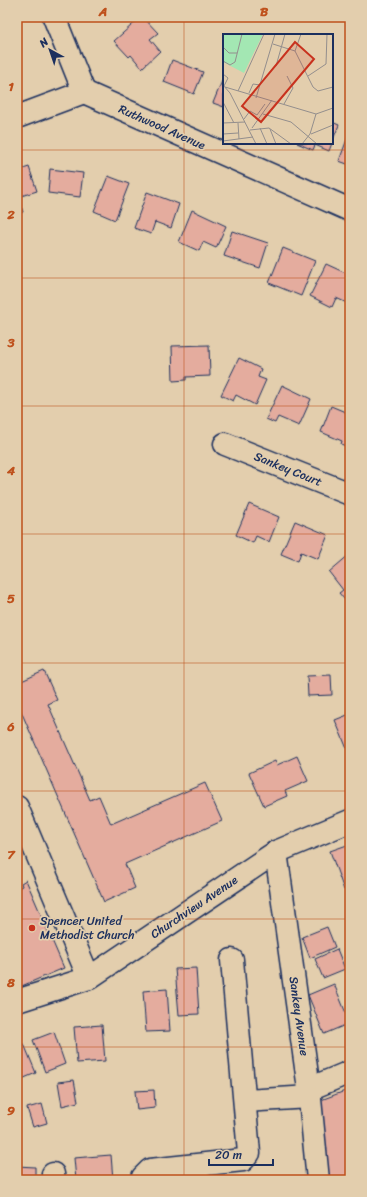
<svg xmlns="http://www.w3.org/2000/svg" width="367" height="1197" font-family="Sriracha,sans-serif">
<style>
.building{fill:#e4ac9e;stroke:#1b2f5e}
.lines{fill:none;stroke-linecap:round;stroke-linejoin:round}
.minor-casing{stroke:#1b2f5e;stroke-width:25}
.minor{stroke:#e3cead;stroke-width:22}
.grid{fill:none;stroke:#bf511c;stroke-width:1;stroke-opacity:0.55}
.poi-dot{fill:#c8321e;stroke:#e3cead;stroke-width:1.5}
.labels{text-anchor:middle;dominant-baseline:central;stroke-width:3.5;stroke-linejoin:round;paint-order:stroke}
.street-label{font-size:12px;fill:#1b2f5e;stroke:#e3cead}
.poi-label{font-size:12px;fill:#1b2f5e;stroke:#e3cead;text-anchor:start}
.inset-road{fill:none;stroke:#938e8d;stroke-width:1}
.view{fill:#c8321e;fill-opacity:0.15;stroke:#c8321e;stroke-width:2}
.inset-edge{fill:none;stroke:#1b2f5e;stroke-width:2}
.neatline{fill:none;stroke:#bf511c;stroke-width:1.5}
.grid-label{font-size:13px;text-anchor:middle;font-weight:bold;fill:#bf511c}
</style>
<rect width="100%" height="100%" fill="#e3cead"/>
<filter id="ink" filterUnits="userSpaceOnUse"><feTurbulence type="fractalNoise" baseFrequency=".025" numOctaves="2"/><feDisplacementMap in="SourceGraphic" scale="8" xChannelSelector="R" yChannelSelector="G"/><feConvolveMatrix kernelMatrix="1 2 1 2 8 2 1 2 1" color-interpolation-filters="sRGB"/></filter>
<g filter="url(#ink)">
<g class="building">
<polygon points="141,17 143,17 158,33 150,39 160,51 142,68 131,55 129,57 114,41"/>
<polygon points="172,60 203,72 194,94 164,82"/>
<polygon points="222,81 224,82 224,107 213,103"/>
<polygon points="332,122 339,125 332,142"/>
<polygon points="350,131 350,165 339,161"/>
<polygon points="297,143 332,143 329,151 315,145 313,150"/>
<polygon points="29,167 37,191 18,197 23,212 17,214 17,171"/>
<polygon points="50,169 83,173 80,197 48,193"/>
<polygon points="108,176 129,184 115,220 94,211"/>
<polygon points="147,192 179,204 171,228 155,222 151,234 134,228"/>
<polygon points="192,210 226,226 216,248 203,242 199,251 179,242"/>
<polygon points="232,231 268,243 260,268 224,256"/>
<polygon points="283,248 315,261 301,296 269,283"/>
<polygon points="326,264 350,275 350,297 347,303 336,298 332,307 310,296"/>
<polygon points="209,345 210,376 186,377 186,380 173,381 172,346"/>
<polygon points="239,358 261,369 258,377 266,380 255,405 236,395 233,401 221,395"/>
<polygon points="282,385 311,399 299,426 278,417 275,423 266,419"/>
<polygon points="331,406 350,414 350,448 341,444 342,441 321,432"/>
<polygon points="249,504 279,517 269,542 256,536 253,543 236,535"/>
<polygon points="295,521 328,535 318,559 301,552 298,561 281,554"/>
<polygon points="350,554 350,606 339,593 343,590 329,572"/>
<polygon points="44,671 57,700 48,704 90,800 99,796 111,824 205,783 222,821 125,864 135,888 104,902 17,702 17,683"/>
<polygon points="331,675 332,695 308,696 307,676"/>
<polygon points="350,714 350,756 335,720"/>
<polygon points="297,756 308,781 285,791 287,796 264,806 249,773 275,761 277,765"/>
<polygon points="350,844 350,888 344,890 330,851"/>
<polygon points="26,880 64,968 17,988 17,885 18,888 22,886 21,883"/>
<polygon points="327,927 335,947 310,958 302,937"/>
<polygon points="337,949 345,969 323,978 315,959"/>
<polygon points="196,968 199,1014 179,1015 175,969"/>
<polygon points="350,979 350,989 347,980"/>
<polygon points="334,984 350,1023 324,1034 308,995"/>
<polygon points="167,989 170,1031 146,1032 143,991"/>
<polygon points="102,1025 105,1061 77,1063 74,1027"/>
<polygon points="54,1032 65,1064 45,1072 33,1040"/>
<polygon points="24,1044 36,1073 17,1081 17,1047"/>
<polygon points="74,1080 78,1102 62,1106 58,1082"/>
<polygon points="154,1090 155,1108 137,1110 135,1091"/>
<polygon points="345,1091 350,1105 350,1180 325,1180 321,1100"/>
<polygon points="42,1104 47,1123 33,1127 27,1108"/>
<polygon points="111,1155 113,1180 76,1180 74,1158"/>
<polygon points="17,1166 35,1167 35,1180 17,1180"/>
</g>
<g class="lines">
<g class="minor-casing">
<g id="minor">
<polyline points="54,17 84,92"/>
<polyline points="84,92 350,210"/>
<polyline points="17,117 84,92"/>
<polyline points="225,444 350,494"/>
<polyline points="17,807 89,978"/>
<polyline points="276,852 309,1089 318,1180"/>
<polyline points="17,1001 89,978 276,852 350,821"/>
<polyline points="309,1089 350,1072"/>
<polyline points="245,1101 310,1097"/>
<polyline points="53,1174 54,1180"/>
<polyline points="143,1180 143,1177 150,1170 243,1160 249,1153 232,960"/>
</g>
</g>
<use href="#minor" class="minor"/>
</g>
</g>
<path class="grid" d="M184,17V1180M17,150H350M17,278H350M17,406H350M17,534H350M17,663H350M17,791H350M17,919H350M17,1047H350"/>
<circle class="poi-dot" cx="32" cy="928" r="4"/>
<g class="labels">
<g class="street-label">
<text transform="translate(162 127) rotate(24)">Ruthwood Avenue</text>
<text transform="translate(288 469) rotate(22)">Sankey Court</text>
<text transform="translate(194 907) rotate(-34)">Churchview Avenue</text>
<text transform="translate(299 1016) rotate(82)">Sankey Avenue</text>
</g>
<g class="poi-label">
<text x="40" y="921">Spencer United<tspan x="40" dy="14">Methodist Church</tspan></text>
</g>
</g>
<g transform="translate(223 34)">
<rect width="110" height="110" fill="#e3cead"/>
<path d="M0,0H40L21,39L0,28Z" fill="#a3e7b3"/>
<path class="inset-road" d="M50,10L72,17M0,13L6,19H14M72,17L90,53L95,57L110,53M72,17L78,0M0,27L7,31L12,28L19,0M53,32L62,0M0,40L5,44L1,52M85,42L103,30L104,0M0,51L7,59L33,110M2,53L93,80L110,74M15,57L41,0M26,59L30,50L37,51M33,64L52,0M0,68L11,89M61,70L70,54L64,42M40,80L68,88L94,110M21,85L27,77L34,81L42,70M0,89L22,88M15,89L16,105M29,94L49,66M37,94L44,110M47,95L53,110M27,96L46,94L68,110M0,100L15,99M88,100L110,91M0,107L30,103M79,110L87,100L93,80"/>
<path class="view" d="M72,8L91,25L38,88L19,72Z"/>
<rect width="110" height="110" class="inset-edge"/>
</g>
<rect width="367" height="1197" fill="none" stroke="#e3cead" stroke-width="44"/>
<g transform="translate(50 50) rotate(320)" stroke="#e3cead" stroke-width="3" paint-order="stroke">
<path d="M0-3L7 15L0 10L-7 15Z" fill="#1b2f5e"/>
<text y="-6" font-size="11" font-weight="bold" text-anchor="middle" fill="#1b2f5e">N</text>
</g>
<path d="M209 1159v6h64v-6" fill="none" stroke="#1b2f5e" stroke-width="2"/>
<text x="215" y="1159" font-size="12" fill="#1b2f5e" stroke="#e3cead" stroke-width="3" paint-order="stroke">20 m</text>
<rect x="22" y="22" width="323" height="1153" class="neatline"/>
<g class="grid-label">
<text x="103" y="16">A</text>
<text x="264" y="16">B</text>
<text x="11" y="91">1</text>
<text x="11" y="219">2</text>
<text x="11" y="347">3</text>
<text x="11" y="475">4</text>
<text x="11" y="603">5</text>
<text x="11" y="731">6</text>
<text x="11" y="859">7</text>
<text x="11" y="987">8</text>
<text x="11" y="1115">9</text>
</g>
</svg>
